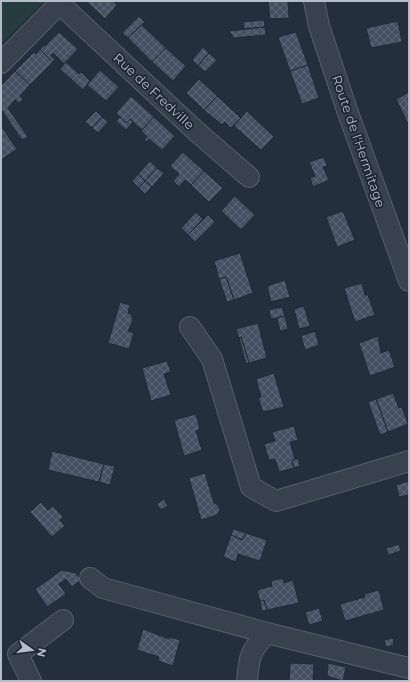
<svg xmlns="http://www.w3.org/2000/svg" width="410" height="682" font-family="Montserrat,sans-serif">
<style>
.grass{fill:#263c3f}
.building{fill:url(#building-cross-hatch);stroke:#1f2835}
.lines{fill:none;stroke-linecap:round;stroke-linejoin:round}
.minor-casing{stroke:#565f6c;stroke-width:22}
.minor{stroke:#38414e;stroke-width:20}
.labels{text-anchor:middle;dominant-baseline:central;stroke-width:3.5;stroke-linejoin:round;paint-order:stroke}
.street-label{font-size:13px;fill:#b4bcc9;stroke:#1d2633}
</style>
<defs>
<pattern id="building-cross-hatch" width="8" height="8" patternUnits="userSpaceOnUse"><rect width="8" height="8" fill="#455162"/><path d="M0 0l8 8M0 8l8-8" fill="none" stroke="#5d6877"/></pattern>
</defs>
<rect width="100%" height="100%" fill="#242f3e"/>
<polygon class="grass" points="1,1 45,1 1,44"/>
<g class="building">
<polygon points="86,1 113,1 117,5 105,19"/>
<polygon points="268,1 288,1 289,18 270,19"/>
<polygon points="139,16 145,22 128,38 122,33"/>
<polygon points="264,20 265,27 244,29 243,22"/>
<polygon points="398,21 402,42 371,48 366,28"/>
<polygon points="142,25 166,48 152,62 128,38"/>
<polygon points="265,27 266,35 234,38 229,31"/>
<polygon points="59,32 78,49 64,64 53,53 51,55 55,60 53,62 40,49 44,45 45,46"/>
<polygon points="296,32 308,65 290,71 278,37"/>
<polygon points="203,47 209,53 198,66 192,60"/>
<polygon points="166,48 186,66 173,81 152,62"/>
<polygon points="40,49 53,62 30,85 15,71 34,52 36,54"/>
<polygon points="209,53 217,60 205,72 198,66"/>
<polygon points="66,62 79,74 81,72 90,81 83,90 60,69"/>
<polygon points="308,65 319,98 302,104 290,71"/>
<polygon points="100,70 119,87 106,101 87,85"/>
<polygon points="15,71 30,85 20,96 23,99 19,103 15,100 8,108 28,137 22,140 1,109 1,86"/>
<polygon points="199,79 217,96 204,110 186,93"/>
<polygon points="409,92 409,126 396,99"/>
<polygon points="131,96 154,117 142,130 130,119 126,123 116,113"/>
<polygon points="217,96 241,118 231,128 225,122 222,125 204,110"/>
<polygon points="96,111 102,117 92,128 85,122"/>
<polygon points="247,111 274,137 261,150 234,126"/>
<polygon points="102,117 108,122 98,133 92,128"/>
<polygon points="120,117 126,123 130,119 133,122 126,130 116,121"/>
<polygon points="154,117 175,136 162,150 149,139 146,142 144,140 147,137 141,131"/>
<polygon points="1,126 17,149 1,160"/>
<polygon points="183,152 204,171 191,185 185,180 179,187 173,181 179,174 170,166"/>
<polygon points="324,157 327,166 323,167 329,180 313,187 310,178 315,176 309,162"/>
<polygon points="150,161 157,168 145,181 138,174"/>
<polygon points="157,168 164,173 152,187 145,181"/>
<polygon points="204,171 223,188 209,202 191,185"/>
<polygon points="138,174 145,181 139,188 132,181"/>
<polygon points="145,181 152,187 145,194 139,188"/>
<polygon points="235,196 255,215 241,230 221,211"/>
<polygon points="343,211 355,240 337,247 326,217"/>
<polygon points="196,212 203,219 188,235 181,228"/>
<polygon points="208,215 215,222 195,242 188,235"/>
<polygon points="240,253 253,293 234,300 226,277 219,279 214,261"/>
<polygon points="226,277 234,300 227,302 219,279"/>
<polygon points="285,280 290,297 271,302 267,286"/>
<polygon points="362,283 365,295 368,295 375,315 355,322 344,288"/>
<polygon points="120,302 130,305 128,313 131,314 133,320 128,331 134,333 129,349 108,343"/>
<polygon points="304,306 310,326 299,329 294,309"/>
<polygon points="282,307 285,316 271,319 269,310"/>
<polygon points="285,316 288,329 280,331 277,318"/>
<polygon points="258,323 267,358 249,363 241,337 239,338 236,329"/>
<polygon points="315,331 319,345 305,350 301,336"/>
<polygon points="378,336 381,353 389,350 395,367 370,376 359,343"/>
<polygon points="241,337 249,363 246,364 239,338"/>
<polygon points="167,361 171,372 164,374 171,395 151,401 142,368"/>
<polygon points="274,373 284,407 263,412 258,398 261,397 256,379"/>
<polygon points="393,393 399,408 402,407 408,424 388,432 376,399"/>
<polygon points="376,399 388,432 380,435 368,402"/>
<polygon points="196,414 200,429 196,431 202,450 184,456 174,420"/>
<polygon points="294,426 298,440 290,442 295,459 292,460 294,468 279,472 275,459 269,460 264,444 275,441 272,432"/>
<polygon points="52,451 104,464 99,482 48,470"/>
<polygon points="298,458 300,466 294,468 292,460"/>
<polygon points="104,464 115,466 110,485 99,482"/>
<polygon points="205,473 214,503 218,505 220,510 217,515 201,520 189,478"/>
<polygon points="409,481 409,495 399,497 396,485"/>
<polygon points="164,499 168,506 160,510 157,504"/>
<polygon points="41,502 48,510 53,506 63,517 60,520 65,526 52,537 30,512"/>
<polygon points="233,529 246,533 242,540 231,535"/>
<polygon points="246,533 267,540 260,561 238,554 236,562 223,557 231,535 242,540"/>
<polygon points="399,544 401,551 388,555 386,548"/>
<polygon points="62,570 76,573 81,580 72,587 66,579 59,584 66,594 47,607 35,589"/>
<polygon points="283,578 284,583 293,580 299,603 267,610 264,600 260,602 257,590 272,586 271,581"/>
<polygon points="379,590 384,610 345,621 340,604 365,597 364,594"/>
<polygon points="264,600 267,610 262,611 260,602"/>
<polygon points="319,608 323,621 309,625 305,612"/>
<polygon points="143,629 169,639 170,637 180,640 173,666 158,661 159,657 137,650"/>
<polygon points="393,638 394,645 386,647 384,640"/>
<polygon points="290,663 314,664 313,681 289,681"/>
<polygon points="328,663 346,667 343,681 327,676"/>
</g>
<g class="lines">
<g class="minor-casing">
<g id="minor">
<polyline points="314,1 319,26 347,110 409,281"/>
<polyline points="60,4 197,132 249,177"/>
<polyline points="1,63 62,1"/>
<polyline points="190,327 212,359 251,487 276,501 409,461"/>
<polyline points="90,578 103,588 267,633 409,668"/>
<polyline points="31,681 18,654 63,620"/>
<path d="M247,681C249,657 250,651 267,633"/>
</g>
</g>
<use href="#minor" class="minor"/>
</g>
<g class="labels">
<g class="street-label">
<text transform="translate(154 91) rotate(43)">Rue de Fredville</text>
<text transform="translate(359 141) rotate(71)">Route de l'Hermitage</text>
</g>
</g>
<rect width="410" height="682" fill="none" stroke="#b4bcc9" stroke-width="4"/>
<g transform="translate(32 650) rotate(104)" stroke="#1d2633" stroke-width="3" paint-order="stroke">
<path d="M0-3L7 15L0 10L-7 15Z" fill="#b4bcc9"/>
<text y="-6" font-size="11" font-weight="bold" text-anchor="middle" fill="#b4bcc9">N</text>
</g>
</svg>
